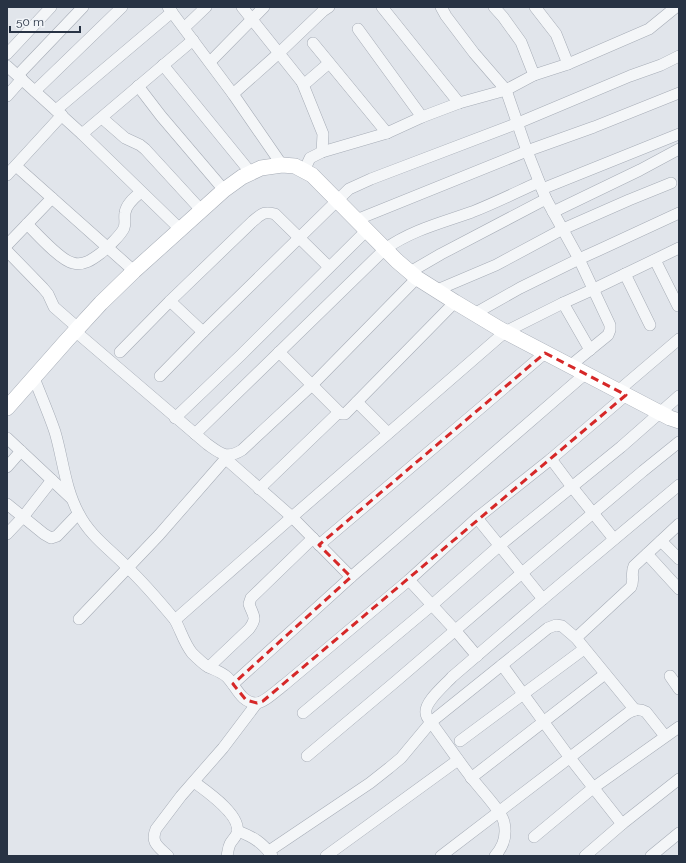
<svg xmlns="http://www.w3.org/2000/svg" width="686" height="863" font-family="Raleway,sans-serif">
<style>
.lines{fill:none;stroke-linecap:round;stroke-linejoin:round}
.street-casing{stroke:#a6acb6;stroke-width:12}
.secondary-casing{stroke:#a6acb6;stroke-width:16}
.street{stroke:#f4f6f8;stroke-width:11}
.secondary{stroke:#fff;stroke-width:15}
.marked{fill:none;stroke:#d62828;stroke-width:3;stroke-dasharray:8 5;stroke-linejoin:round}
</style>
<rect width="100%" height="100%" fill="#e1e5eb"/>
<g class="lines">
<g class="street-casing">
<g id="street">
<polyline points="168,7 233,94 282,165"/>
<polyline points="242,7 302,82 303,83 307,82 329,63"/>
<polyline points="382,7 459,103"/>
<polyline points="441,7 446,16 474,53 506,90 527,151 546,199 579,259 610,325 610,330 608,335 570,366"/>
<polyline points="494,7 503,17 521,42 534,75"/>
<polyline points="535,7 556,34 568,64"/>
<polyline points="184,28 206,7"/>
<polyline points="358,29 422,117"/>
<polyline points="313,43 387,133"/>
<polyline points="7,54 51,7"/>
<polyline points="210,62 264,7"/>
<polyline points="163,65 251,173"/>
<polyline points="7,66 82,134 180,229"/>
<polyline points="18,75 83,7"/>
<polyline points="302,82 323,134 322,152"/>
<polyline points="138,86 161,116 224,190"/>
<polyline points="35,91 122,7"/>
<polyline points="233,94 279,53 323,11 329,7"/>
<polyline points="7,96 22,79"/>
<polyline points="56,110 172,12"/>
<polyline points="102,118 125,138 140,145 145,149 201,210"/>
<polyline points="82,134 193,40"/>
<polyline points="16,166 134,271"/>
<polyline points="304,171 310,158 322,152 387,133 422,117 459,103 506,90 534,75 568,64 649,29 676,7"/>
<polyline points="7,175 62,115"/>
<polyline points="542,189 679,134"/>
<polyline points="553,212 640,170 679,149"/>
<polyline points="356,220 527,151 594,127 679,93"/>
<path d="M27,224C36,233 61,261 73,263C84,266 93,259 101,253C107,248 121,235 124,228C126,223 124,218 125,213C126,204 135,197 141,192"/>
<polyline points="7,245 52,198"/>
<polyline points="7,251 43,288 48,294 54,307 78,328"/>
<polyline points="655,260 678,306"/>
<polyline points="410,272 441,254 546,199"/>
<polyline points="625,274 650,325"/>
<polyline points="437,290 496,265 563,229 629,200 671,183"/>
<polyline points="170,301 203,332"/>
<polyline points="563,303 590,350"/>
<polyline points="474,314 520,288 579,259 599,250 679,213"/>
<path d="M75,331L207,444C220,453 226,460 242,450L312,385L417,278"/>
<path d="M120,352L170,301L253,221C262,214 263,211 275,214L329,267"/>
<polyline points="279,352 339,412"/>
<polyline points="160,376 203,332 349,189 371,179 518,123 630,76 661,65 679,56"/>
<path d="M34,378C41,396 49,414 55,432C63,459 65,489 79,514C90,536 111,550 128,568C145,584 160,602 175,620C181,631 184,643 192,653C197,658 202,663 208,667C215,670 222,672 227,677C236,686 241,703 256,703C264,703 277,690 284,685L409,580L477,518L551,459L626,395"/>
<polyline points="618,391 679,339"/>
<polyline points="357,402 388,433"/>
<polyline points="175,418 241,355 366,231"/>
<path d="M195,434L385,249C412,230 441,223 472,212C495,203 517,192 539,182"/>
<polyline points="7,438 71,498"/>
<polyline points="226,459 292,517 351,577"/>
<polyline points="551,459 572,487 614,539"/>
<polyline points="7,467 21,451"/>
<polyline points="259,489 339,412 342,414 345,414 455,302"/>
<polyline points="7,504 44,534 51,538 57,536 78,514"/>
<polyline points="477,518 543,599"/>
<polyline points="7,534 23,517 52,480"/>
<polyline points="661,541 679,559"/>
<polyline points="319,545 483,406 545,353"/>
<polyline points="647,554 679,589"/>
<polyline points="409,580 455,630 477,656"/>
<polyline points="79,619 159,535 228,456"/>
<polyline points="175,620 292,517 505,332 563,303 594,289 679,248"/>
<path d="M576,638L631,587C635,580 630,574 634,566L679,524"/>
<polyline points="502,665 570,758 622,824"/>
<path d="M209,667L249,629C258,617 253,616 249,604L251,598L313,538"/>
<polyline points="670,676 679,689"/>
<polyline points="233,684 351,577 585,374"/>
<polyline points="303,713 432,605 499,546 621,447 679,396"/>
<polyline points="460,741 584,649"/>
<polyline points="307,756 395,682 522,573 643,471 679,442"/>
<polyline points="471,778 605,674"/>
<path d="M194,782C206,791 242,815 237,833C236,837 232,840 230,844C228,848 228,852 227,856"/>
<path d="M238,831C253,837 262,842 272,856"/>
<polyline points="534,837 593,788 679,727"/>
<polyline points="269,851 370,783 389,768 401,758 431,722 548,628 556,625 562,626 576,638 635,710"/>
<path d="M168,856C159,847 150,843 156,829L181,796L223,748L257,703"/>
<polyline points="326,856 458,760"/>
<path d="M441,856L628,713C634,710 639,708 646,712L665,736"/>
<path d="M495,856C504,846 507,835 504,822C501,810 479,788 471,777C457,759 444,740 431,722C429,720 426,716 426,713C424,702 445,685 452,677L543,599L679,485"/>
<polyline points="585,856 622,824 679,779"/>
<polyline points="651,856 679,833"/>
</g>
</g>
<g class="secondary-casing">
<polyline id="secondary" points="7,408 67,340 101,303 134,271 224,190 242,177 261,168 282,165 295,166 312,175 397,261 417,278 455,302 500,329 670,418 679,421"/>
</g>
<use href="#street" class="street"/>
<use href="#secondary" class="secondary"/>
</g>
<path class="marked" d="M545,353L626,395L263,701L257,703L246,700L233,684L351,577L319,545Z"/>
<rect width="686" height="863" fill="none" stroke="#283344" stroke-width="16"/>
<path d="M10 26v6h70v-6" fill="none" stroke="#283344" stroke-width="2"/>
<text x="16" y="26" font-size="12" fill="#283344" stroke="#f1f4f8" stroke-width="3" paint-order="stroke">50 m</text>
</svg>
